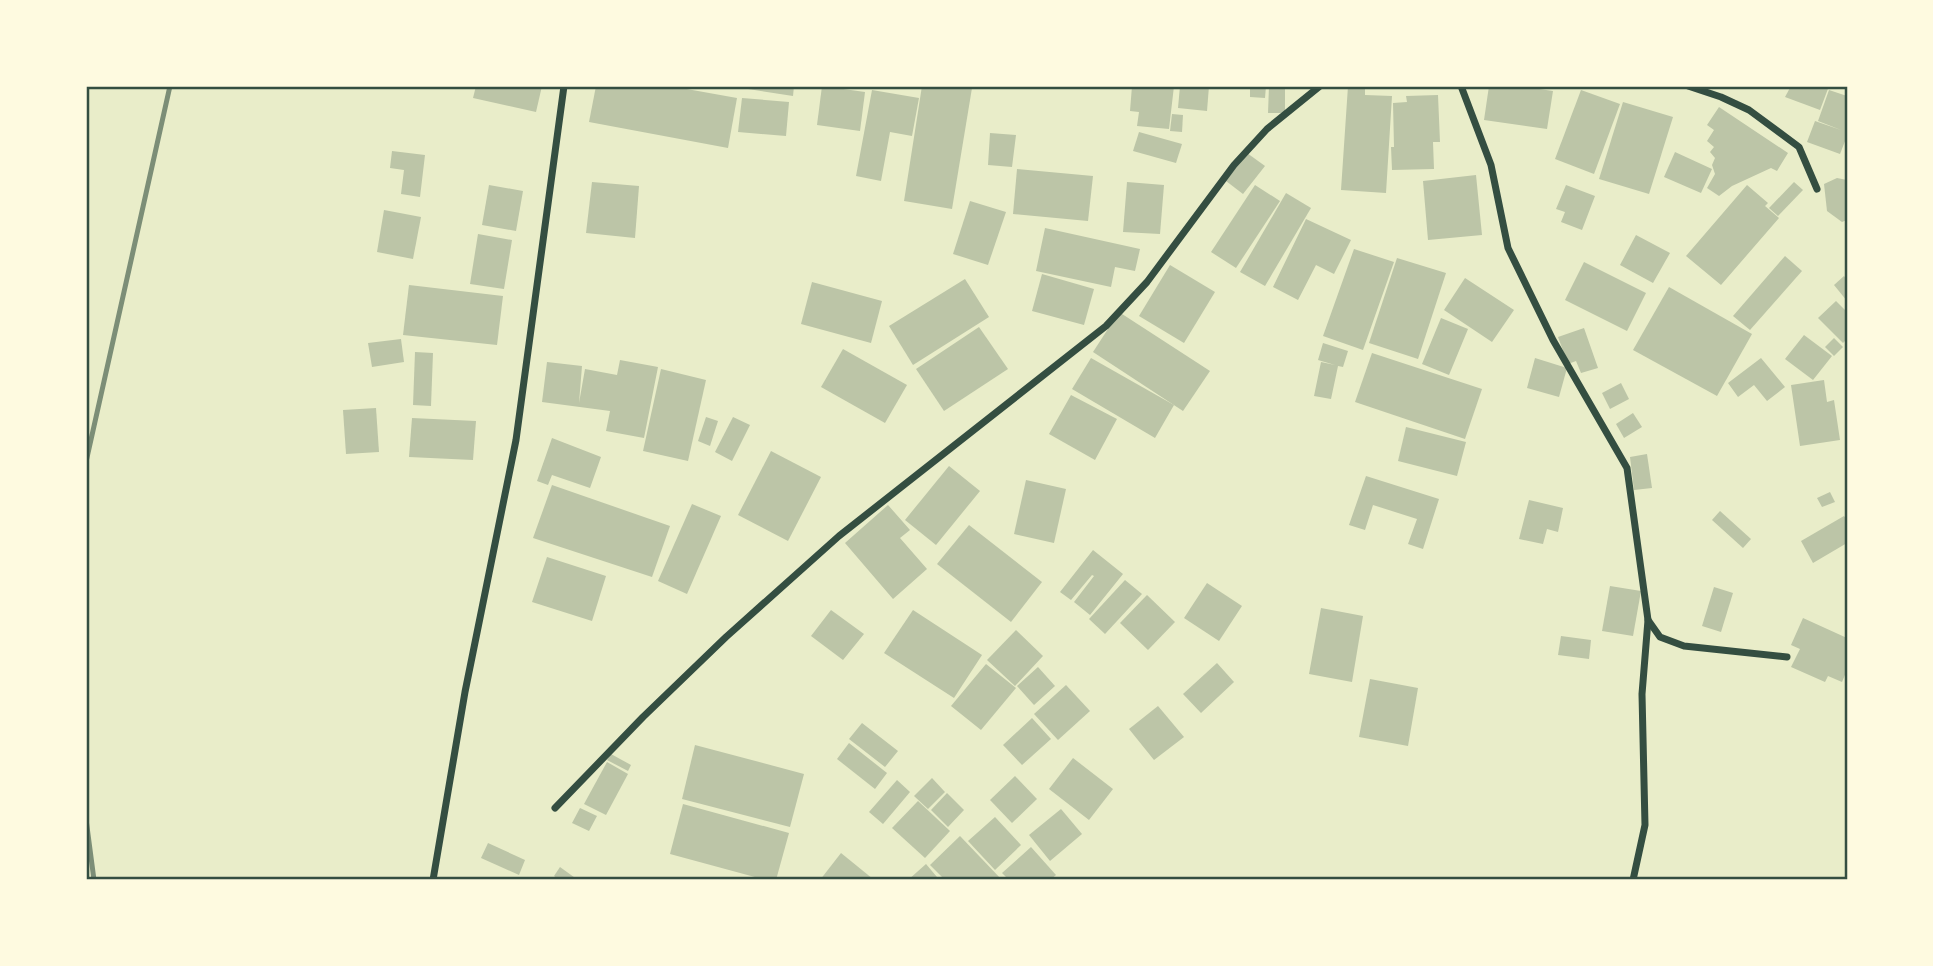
<svg xmlns="http://www.w3.org/2000/svg" width="1933" height="966" font-family="'Times New Roman',serif">
<style>
.building{fill:#bcc5a7}
.lines{fill:none;stroke-linecap:round;stroke-linejoin:round}
.minor{stroke:#344e41;stroke-width:7}
.rail{stroke:#7c8e77;stroke-width:5}
.neatline{fill:none;stroke:#344e41;stroke-width:2.5}
</style>
<rect width="100%" height="100%" fill="#e9edc9"/>
<g class="building">
<polygon points="476,86 542,86 536,112 473,98"/>
<polygon points="596,86 670,86 737,98 728,148 589,122"/>
<polygon points="729,86 794,86 793,96"/>
<polygon points="822,86 865,92 860,131 817,125"/>
<polygon points="922,86 972,88 952,209 904,201"/>
<polygon points="1132,86 1174,86 1169,129 1137,126 1139,112 1130,111"/>
<polygon points="1180,86 1209,86 1207,111 1178,108"/>
<polygon points="1250,86 1266,86 1265,98 1250,97"/>
<polygon points="1269,86 1285,86 1285,113 1268,113"/>
<polygon points="1348,86 1365,86 1365,95 1392,96 1386,193 1341,190"/>
<polygon points="1489,86 1519,86 1553,91 1547,129 1484,120"/>
<polygon points="1791,86 1829,86 1820,110 1785,97"/>
<polygon points="872,90 919,98 912,136 890,132 881,181 856,176"/>
<polygon points="1581,90 1620,104 1594,174 1555,159"/>
<polygon points="1829,90 1847,96 1847,125 1845,132 1847,133 1847,136 1840,154 1807,142 1815,121 1841,130 1818,121"/>
<polygon points="1438,95 1440,142 1433,142 1434,169 1392,170 1391,147 1394,147 1393,103 1407,102 1406,96"/>
<polygon points="742,98 789,102 786,136 738,132"/>
<polygon points="1623,102 1673,117 1649,194 1599,179"/>
<polygon points="1719,107 1788,153 1777,171 1771,168 1732,186 1719,196 1707,188 1715,174 1712,165 1715,158 1710,152 1714,147 1707,141 1714,130 1707,125"/>
<polygon points="1172,114 1183,115 1182,132 1170,131"/>
<polygon points="1139,132 1182,144 1176,163 1133,151"/>
<polygon points="990,133 1016,135 1012,167 988,165"/>
<polygon points="392,151 425,155 420,197 401,194 404,170 390,168"/>
<polygon points="1675,152 1712,169 1701,193 1664,177"/>
<polygon points="1247,153 1265,166 1243,194 1226,181"/>
<polygon points="1017,169 1093,176 1088,221 1013,214"/>
<polygon points="1476,175 1482,235 1428,240 1423,181"/>
<polygon points="1837,178 1847,180 1847,220 1842,222 1827,211 1824,184"/>
<polygon points="592,182 639,186 635,238 586,233"/>
<polygon points="1127,182 1164,185 1160,234 1123,232"/>
<polygon points="1794,182 1803,190 1778,216 1769,208"/>
<polygon points="489,185 523,191 516,231 482,225"/>
<polygon points="1255,185 1280,201 1236,268 1211,252"/>
<polygon points="1566,185 1595,196 1582,230 1561,222 1565,212 1556,209"/>
<polygon points="1747,185 1768,203 1765,206 1779,218 1721,285 1686,256"/>
<polygon points="1286,193 1311,208 1265,286 1240,272"/>
<polygon points="970,201 1006,212 988,265 953,254"/>
<polygon points="384,210 421,217 413,259 377,252"/>
<polygon points="1306,219 1351,240 1334,274 1316,265 1298,300 1273,287"/>
<polygon points="1045,228 1140,249 1135,271 1115,267 1111,287 1036,271"/>
<polygon points="478,234 512,240 504,289 470,284"/>
<polygon points="1636,235 1670,253 1653,283 1620,265"/>
<polygon points="1354,249 1394,262 1363,350 1323,336"/>
<polygon points="1785,256 1802,271 1750,330 1733,316"/>
<polygon points="1397,258 1446,273 1418,359 1369,343"/>
<polygon points="1584,262 1646,293 1627,331 1565,300"/>
<polygon points="1170,265 1215,292 1184,343 1139,316"/>
<polygon points="1042,274 1094,289 1084,325 1032,311"/>
<polygon points="1844,276 1847,280 1847,301 1834,285"/>
<polygon points="1465,278 1514,310 1492,342 1444,310"/>
<polygon points="965,279 989,317 913,365 889,326"/>
<polygon points="812,282 882,301 871,343 801,324"/>
<polygon points="409,285 503,296 497,345 403,335"/>
<polygon points="1669,287 1752,334 1717,396 1633,350"/>
<polygon points="1836,301 1847,312 1847,339 1843,343 1818,318"/>
<polygon points="1119,312 1210,371 1183,411 1093,352"/>
<polygon points="1441,318 1468,329 1449,375 1422,364"/>
<polygon points="979,327 1008,369 944,411 916,369"/>
<polygon points="1584,328 1598,368 1581,373 1576,361 1568,364 1558,337"/>
<polygon points="1804,335 1832,356 1813,380 1785,359"/>
<polygon points="1834,338 1843,347 1834,356 1825,347"/>
<polygon points="401,339 404,362 372,367 368,343"/>
<polygon points="1323,343 1348,351 1343,367 1338,366 1331,399 1314,396 1321,362 1335,365 1318,360"/>
<polygon points="843,349 907,385 885,423 821,387"/>
<polygon points="415,352 433,353 431,406 413,405"/>
<polygon points="1372,353 1482,389 1465,439 1355,402"/>
<polygon points="1091,358 1174,405 1155,438 1072,389"/>
<polygon points="1535,358 1567,368 1559,397 1527,388"/>
<polygon points="1761,358 1785,387 1767,401 1754,385 1738,397 1728,383"/>
<polygon points="620,360 658,367 644,438 606,431 610,411 542,402 547,362 582,366 579,403 585,369 617,375"/>
<polygon points="661,369 706,380 688,461 643,451"/>
<polygon points="1824,380 1827,402 1834,400 1840,440 1800,446 1791,385"/>
<polygon points="1621,383 1629,399 1610,409 1602,393"/>
<polygon points="1071,395 1117,419 1095,460 1049,434"/>
<polygon points="376,408 379,452 346,454 343,410"/>
<polygon points="1633,413 1642,427 1624,438 1616,424"/>
<polygon points="706,417 718,421 710,446 698,441"/>
<polygon points="733,417 750,425 732,461 715,452"/>
<polygon points="412,418 476,421 473,460 409,457"/>
<polygon points="1406,427 1466,442 1457,476 1398,461"/>
<polygon points="552,438 601,457 590,488 552,475 548,485 537,481"/>
<polygon points="771,451 821,477 788,541 738,515"/>
<polygon points="1647,454 1652,488 1634,490 1630,457"/>
<polygon points="949,466 980,491 936,545 905,520"/>
<polygon points="1366,476 1439,499 1423,549 1408,544 1417,519 1373,505 1365,530 1349,525"/>
<polygon points="1026,480 1066,489 1054,543 1014,534"/>
<polygon points="552,485 670,526 652,577 533,538"/>
<polygon points="1830,492 1835,502 1822,507 1817,498"/>
<polygon points="1529,500 1563,508 1558,532 1547,529 1543,544 1519,539"/>
<polygon points="692,504 721,516 687,594 658,581"/>
<polygon points="888,505 910,530 900,538 927,569 893,599 845,543"/>
<polygon points="1720,511 1751,539 1743,548 1712,520"/>
<polygon points="1844,516 1847,520 1847,543 1813,563 1801,541"/>
<polygon points="969,525 1042,582 1011,622 937,564"/>
<polygon points="1093,550 1123,574 1090,615 1074,602 1094,576 1092,575 1071,600 1060,592"/>
<polygon points="547,557 606,576 592,621 532,602"/>
<polygon points="1125,580 1142,594 1105,634 1089,619"/>
<polygon points="1207,583 1242,606 1219,641 1184,618"/>
<polygon points="1610,586 1641,591 1633,636 1602,631"/>
<polygon points="1714,587 1733,593 1721,632 1702,626"/>
<polygon points="1147,595 1175,622 1148,650 1120,623"/>
<polygon points="1321,608 1363,616 1352,682 1309,674"/>
<polygon points="831,610 864,634 843,660 811,636"/>
<polygon points="913,610 982,655 954,698 884,653"/>
<polygon points="1803,618 1847,638 1847,670 1842,682 1828,676 1825,682 1791,667 1800,649 1791,645"/>
<polygon points="1016,630 1043,656 1015,686 987,660"/>
<polygon points="1561,636 1591,640 1589,659 1558,655"/>
<polygon points="1217,663 1234,682 1201,713 1183,694"/>
<polygon points="986,664 1016,688 981,730 951,706"/>
<polygon points="1038,667 1055,686 1034,705 1017,686"/>
<polygon points="1370,679 1418,688 1408,746 1359,737"/>
<polygon points="1066,685 1090,711 1058,740 1034,714"/>
<polygon points="1158,706 1184,737 1154,760 1129,729"/>
<polygon points="1032,718 1051,739 1022,765 1003,745"/>
<polygon points="862,723 898,751 885,767 849,739"/>
<polygon points="849,743 887,773 875,789 837,759"/>
<polygon points="695,745 804,774 790,827 682,799"/>
<polygon points="611,754 631,765 628,771 607,760"/>
<polygon points="1073,758 1113,789 1089,820 1049,789"/>
<polygon points="607,762 628,774 606,815 584,804"/>
<polygon points="1015,776 1037,799 1012,823 990,800"/>
<polygon points="932,778 945,792 928,809 914,796"/>
<polygon points="897,780 910,792 883,824 869,812"/>
<polygon points="947,793 964,810 948,827 931,810"/>
<polygon points="918,801 950,831 925,858 892,828"/>
<polygon points="683,804 789,833 776,880 766,880 670,854"/>
<polygon points="580,808 597,816 589,831 572,823"/>
<polygon points="1061,809 1082,834 1050,861 1029,835"/>
<polygon points="995,817 1021,845 995,870 968,841"/>
<polygon points="960,836 1002,880 945,880 930,865"/>
<polygon points="488,843 525,860 519,875 481,858"/>
<polygon points="1031,847 1056,875 1050,880 1009,880 1002,873"/>
<polygon points="841,853 873,879 872,880 820,880"/>
<polygon points="926,864 937,877 934,880 908,880"/>
<polygon points="560,867 578,880 559,880 554,876"/>
</g>
<g class="lines">
<g class="minor">
<polyline points="1461,86 1491,165 1508,248 1553,340 1627,468 1648,620 1660,637 1684,646 1787,657"/>
<polyline points="1688,86 1721,97 1749,110 1799,147 1817,189"/>
<polyline points="555,808 643,717 726,637 839,536 1106,326 1147,282 1234,165 1267,129 1320,86"/>
<polyline points="433,880 465,692 516,440 564,86"/>
<polyline points="1633,880 1645,825 1642,694 1648,620"/>
</g>
<g class="rail">
<polyline points="86,462 170,86"/>
<polyline points="86,819 94,880"/>
</g>
</g>
<rect width="1933" height="966" fill="none" stroke="#fefae0" stroke-width="175"/>
<rect x="88" y="88" width="1758" height="790" class="neatline"/>
</svg>
